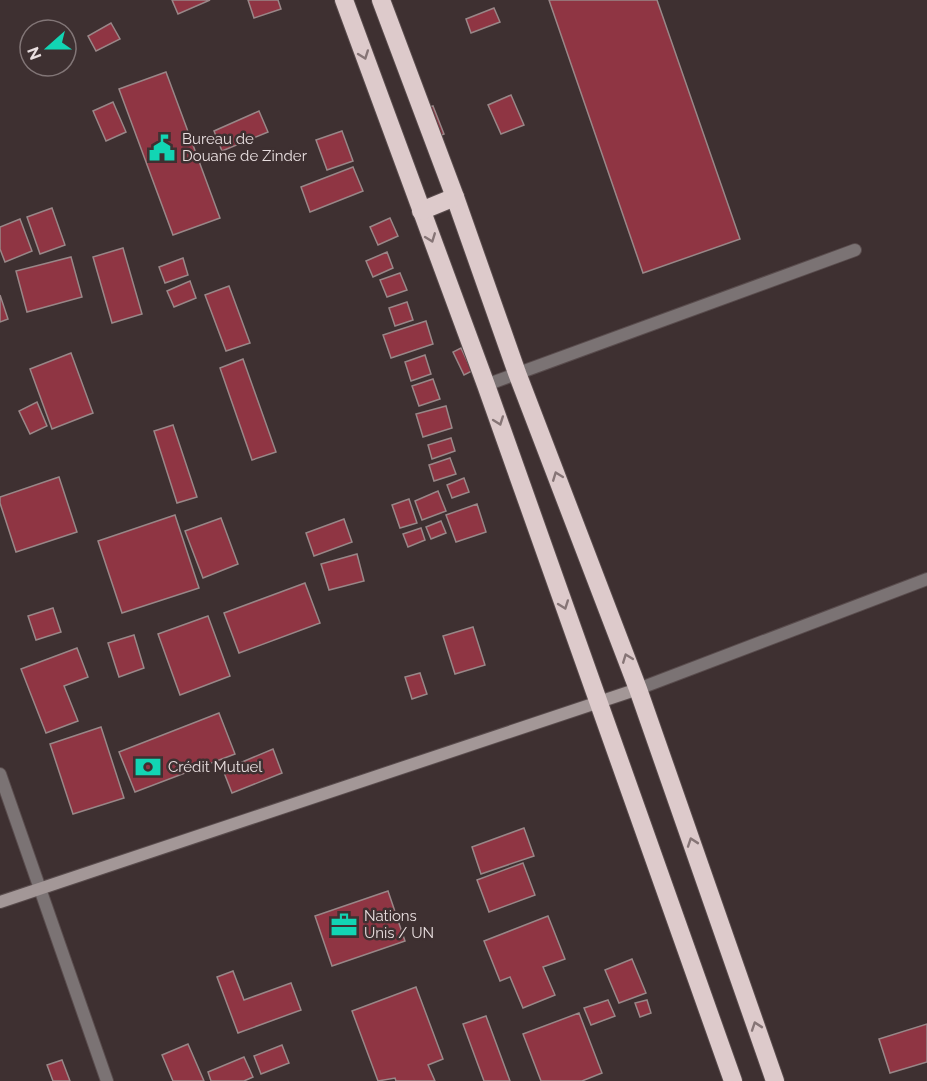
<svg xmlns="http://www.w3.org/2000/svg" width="927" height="1081" font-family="Raleway,sans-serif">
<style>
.building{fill:#8f3543;stroke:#998788;stroke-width:1.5}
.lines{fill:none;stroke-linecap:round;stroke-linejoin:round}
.lane-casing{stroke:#594c4d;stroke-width:14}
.street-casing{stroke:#594c4d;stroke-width:14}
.secondary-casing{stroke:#594c4d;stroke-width:14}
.highway-casing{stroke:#594c4d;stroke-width:20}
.lane{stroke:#7b7374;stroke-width:12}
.street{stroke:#7b7374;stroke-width:12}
.secondary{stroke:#a39797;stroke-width:12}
.highway{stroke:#ddcacb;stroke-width:18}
.oneway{stroke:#867576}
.labels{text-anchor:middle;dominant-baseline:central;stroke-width:5;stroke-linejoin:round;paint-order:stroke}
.poi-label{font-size:15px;fill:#e9dfe0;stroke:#3e3031;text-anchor:start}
</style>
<rect width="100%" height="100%" fill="#3e3031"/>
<g class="building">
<polygon points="172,0 210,0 178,14"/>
<polygon points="248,0 278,0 281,9 254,18"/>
<polygon points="549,0 657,0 740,239 643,273"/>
<polygon points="494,8 500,22 471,33 466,19"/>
<polygon points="111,23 120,39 96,51 88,36"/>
<polygon points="166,72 220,218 173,235 119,89"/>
<polygon points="511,95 524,125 501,134 488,105"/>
<polygon points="113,102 126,132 106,141 93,111"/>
<polygon points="433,106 444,134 436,137 426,108"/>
<polygon points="259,111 268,132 222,151 214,131"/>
<polygon points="342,131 353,161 327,170 316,140"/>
<polygon points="353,167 363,191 310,212 301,187"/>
<polygon points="52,208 65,245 40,254 27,217"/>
<polygon points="390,218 398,236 378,245 370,227"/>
<polygon points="20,219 32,251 5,262 0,249 0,227"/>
<polygon points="123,248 142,314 112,323 93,257"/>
<polygon points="387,252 393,268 373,277 366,261"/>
<polygon points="71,257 82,297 27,312 16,271"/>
<polygon points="183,258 188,275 165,283 159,267"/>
<polygon points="400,273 407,290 387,297 380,280"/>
<polygon points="190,281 196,298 174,307 167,291"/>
<polygon points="229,286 250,343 226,351 205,295"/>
<polygon points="0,295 8,319 0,322"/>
<polygon points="407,302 413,320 395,326 389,308"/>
<polygon points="426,321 433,344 391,358 383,335"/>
<polygon points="461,348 472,371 464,375 453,352"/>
<polygon points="71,353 93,413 52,429 30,369"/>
<polygon points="425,355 431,374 411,381 405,362"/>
<polygon points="243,359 276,452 252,460 220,368"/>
<polygon points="433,379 440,399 419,406 412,386"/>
<polygon points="37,402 47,426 30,434 19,411"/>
<polygon points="446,406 452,428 423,437 416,414"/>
<polygon points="173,425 197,497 177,503 154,431"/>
<polygon points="451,438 455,451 432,459 428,445"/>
<polygon points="450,458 456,474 434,481 429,465"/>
<polygon points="59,477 77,532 16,552 0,503 0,497"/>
<polygon points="464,478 469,492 452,498 447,485"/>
<polygon points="438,491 446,511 422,520 415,501"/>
<polygon points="409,499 417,523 400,528 392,505"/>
<polygon points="477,504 486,532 456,542 446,515"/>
<polygon points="175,515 199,588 122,613 98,541"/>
<polygon points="221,518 238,564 203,578 185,531"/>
<polygon points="344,519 352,542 314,556 306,533"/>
<polygon points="441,521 446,533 431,539 426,527"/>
<polygon points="421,528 425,540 408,547 403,534"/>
<polygon points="357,554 364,581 329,590 321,564"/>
<polygon points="305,583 320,623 239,653 224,613"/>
<polygon points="53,608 61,632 36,640 28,616"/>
<polygon points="208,616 230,676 180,695 158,634"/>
<polygon points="473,627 485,665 455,674 443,636"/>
<polygon points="134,635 144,668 119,677 108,643"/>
<polygon points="77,648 88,677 64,686 78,721 46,733 21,669"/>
<polygon points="420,673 427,694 412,699 405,677"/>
<polygon points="219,713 235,754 135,792 119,752"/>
<polygon points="101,727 124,798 73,814 50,744"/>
<polygon points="273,749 282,773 232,793 223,770"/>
<polygon points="524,828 534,856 481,874 472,847"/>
<polygon points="523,863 535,895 489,912 477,880"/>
<polygon points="388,891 405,941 332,966 315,916"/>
<polygon points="548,916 565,959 543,967 555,995 523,1008 510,977 500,981 484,941"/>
<polygon points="632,959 646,993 619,1003 605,970"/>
<polygon points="233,971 244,1000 291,983 301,1010 238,1033 217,977"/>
<polygon points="416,987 443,1059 428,1065 435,1081 396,1081 395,1078 378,1081 352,1011"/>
<polygon points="608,1000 615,1016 591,1025 584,1008"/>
<polygon points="647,1000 651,1013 640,1017 635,1003"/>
<polygon points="579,1013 602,1073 582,1081 541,1081 523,1034"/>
<polygon points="486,1016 510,1081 484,1081 463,1024"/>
<polygon points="927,1024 927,1062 890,1073 879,1039"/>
<polygon points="188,1044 204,1081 173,1081 162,1055"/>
<polygon points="282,1045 289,1063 261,1074 254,1056"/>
<polygon points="244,1057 253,1077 244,1081 211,1081 208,1072"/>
<polygon points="62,1060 70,1081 53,1081 47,1065"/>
</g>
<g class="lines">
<g class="lane-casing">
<polyline id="lane" points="486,385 855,250"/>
</g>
<g class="street-casing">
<g id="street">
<polyline points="638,689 927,579"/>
<polyline points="0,774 107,1081"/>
</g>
</g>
<g class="secondary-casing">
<polyline id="secondary" points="0,902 638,689"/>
</g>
<g class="highway-casing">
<g id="highway">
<polyline points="344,0 486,385 733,1081"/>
<polyline points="381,0 455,197 517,373 638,689 775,1081"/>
<polyline points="421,211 455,197"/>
</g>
</g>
<use href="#lane" class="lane"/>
<use href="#street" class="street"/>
<use href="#secondary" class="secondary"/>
<use href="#highway" class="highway"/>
</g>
<defs><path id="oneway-chevron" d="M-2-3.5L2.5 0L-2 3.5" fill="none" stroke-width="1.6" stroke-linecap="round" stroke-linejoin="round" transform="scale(1.5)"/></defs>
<g class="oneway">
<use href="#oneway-chevron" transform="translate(364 55) rotate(70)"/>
<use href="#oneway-chevron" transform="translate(431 238) rotate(69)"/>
<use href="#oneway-chevron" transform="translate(499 421) rotate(70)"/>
<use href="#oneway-chevron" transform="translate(557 476) rotate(-111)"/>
<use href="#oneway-chevron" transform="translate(564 605) rotate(70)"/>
<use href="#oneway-chevron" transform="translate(627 658) rotate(-111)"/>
<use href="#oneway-chevron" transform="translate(692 842) rotate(-109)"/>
<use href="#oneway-chevron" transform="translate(756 1026) rotate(-109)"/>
</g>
<defs>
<g id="civic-bare" transform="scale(2.07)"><path d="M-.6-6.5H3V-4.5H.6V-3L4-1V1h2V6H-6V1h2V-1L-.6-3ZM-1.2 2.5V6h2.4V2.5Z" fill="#12d5b4" stroke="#3e3031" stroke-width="2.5" paint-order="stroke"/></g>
<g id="bank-bare" transform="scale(2.07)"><path d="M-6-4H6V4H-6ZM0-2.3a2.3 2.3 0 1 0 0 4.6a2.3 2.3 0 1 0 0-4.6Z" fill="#12d5b4" stroke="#3e3031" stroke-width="2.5" paint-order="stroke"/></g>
<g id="office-bare" transform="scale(2.07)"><path d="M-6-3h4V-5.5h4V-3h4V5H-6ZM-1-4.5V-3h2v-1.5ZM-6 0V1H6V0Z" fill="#12d5b4" stroke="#3e3031" stroke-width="2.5" paint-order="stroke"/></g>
</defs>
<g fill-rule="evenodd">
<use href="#civic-bare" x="162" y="148"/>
<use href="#bank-bare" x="148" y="767"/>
<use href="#office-bare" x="344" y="925"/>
</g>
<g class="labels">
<g class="poi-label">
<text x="182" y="139">Bureau de<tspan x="182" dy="17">Douane de Zinder</tspan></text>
<text x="168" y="767">Crédit Mutuel</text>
<text x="364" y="916">Nations<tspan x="364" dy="17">Unis / UN</tspan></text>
</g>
</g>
<g transform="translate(48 48) rotate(249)"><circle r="28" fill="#3e3031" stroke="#827677" stroke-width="1.5"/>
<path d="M0-4.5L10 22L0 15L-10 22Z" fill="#12d5b4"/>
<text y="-9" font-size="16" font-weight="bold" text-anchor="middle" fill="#e9dfe0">N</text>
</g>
</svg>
